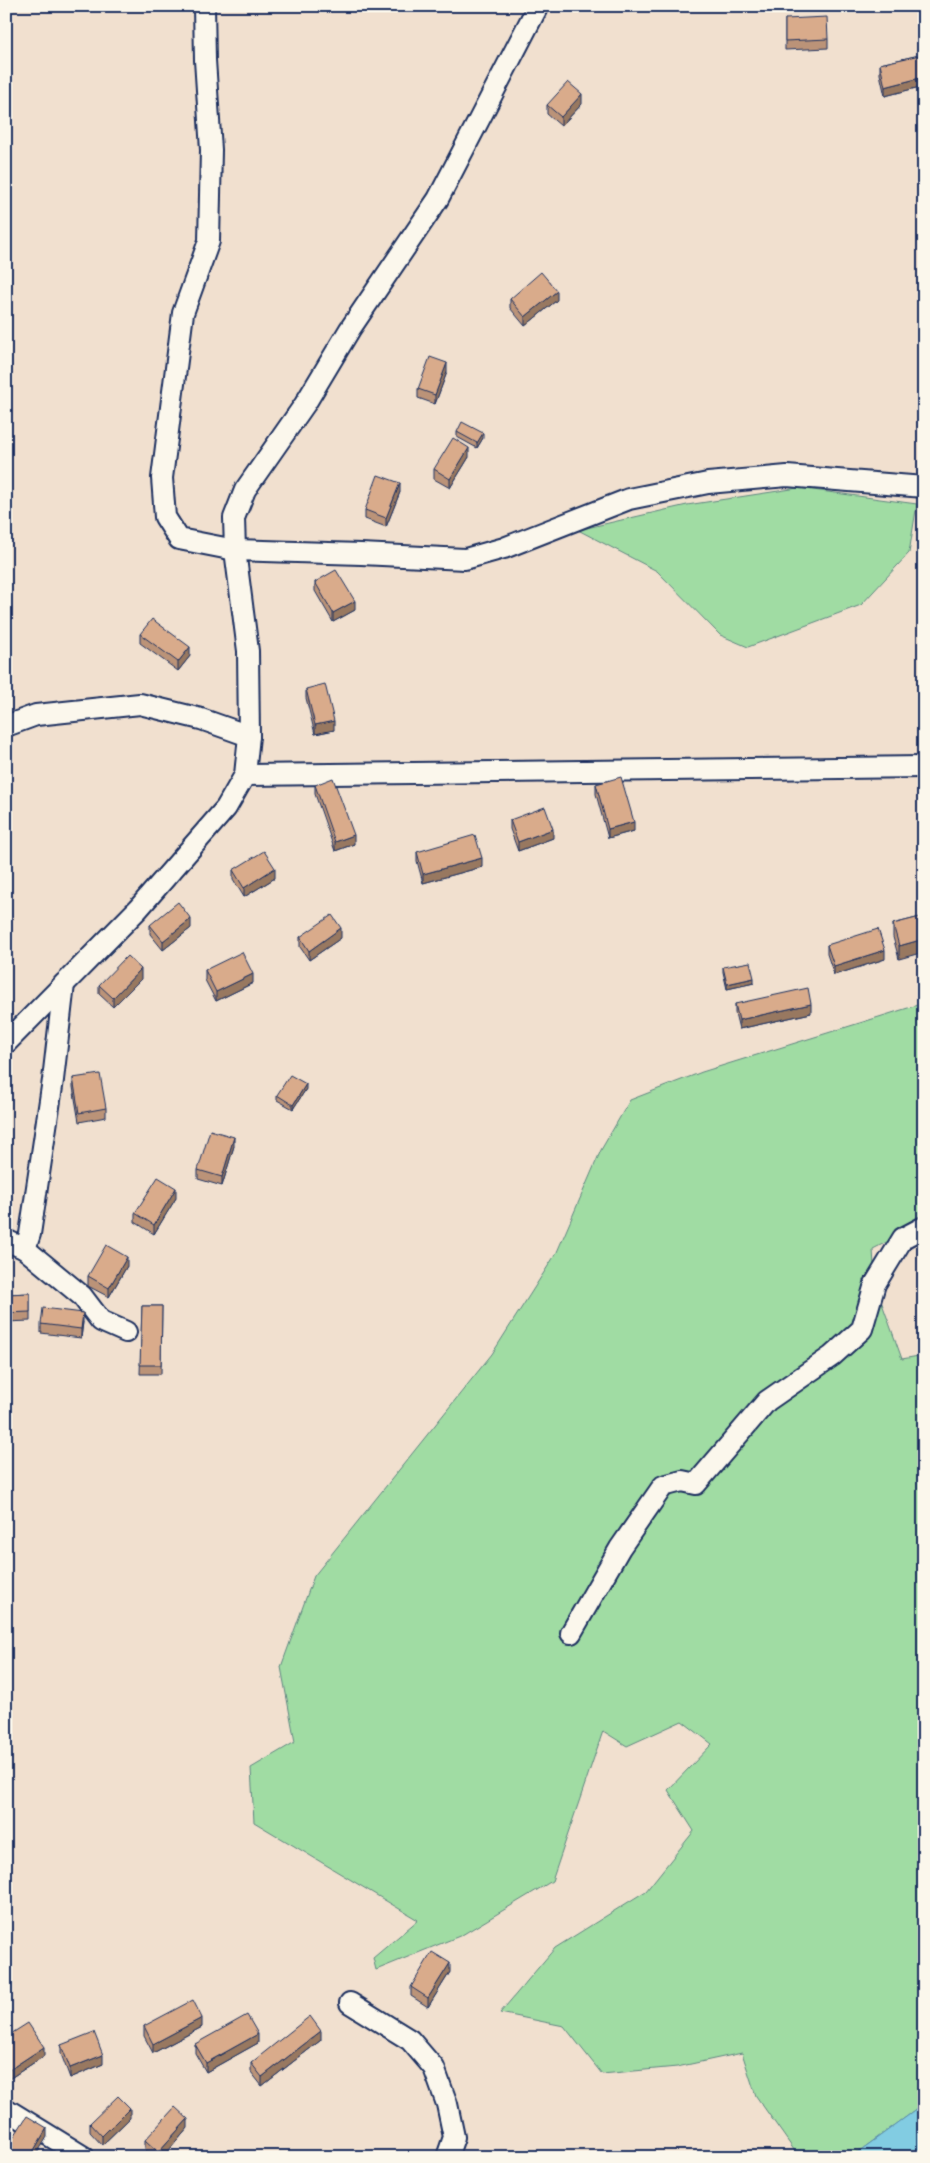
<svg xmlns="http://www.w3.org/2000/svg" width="930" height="2163" font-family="Sriracha,sans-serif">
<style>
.green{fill:#a0dca3;stroke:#5e8680}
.water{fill:#82cce2;stroke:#598dad}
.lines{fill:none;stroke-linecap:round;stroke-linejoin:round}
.minor-casing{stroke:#1b2f5e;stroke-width:24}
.minor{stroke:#fbf7ec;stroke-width:20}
.wall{fill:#bb9378;stroke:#1b2f5e}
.shaded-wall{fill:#987861;stroke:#1b2f5e}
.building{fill:#d9ab8b;stroke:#1b2f5e}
</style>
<rect width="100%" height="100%" fill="#f1e0cf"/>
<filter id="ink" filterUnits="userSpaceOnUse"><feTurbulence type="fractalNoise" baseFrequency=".02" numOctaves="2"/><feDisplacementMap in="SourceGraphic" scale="10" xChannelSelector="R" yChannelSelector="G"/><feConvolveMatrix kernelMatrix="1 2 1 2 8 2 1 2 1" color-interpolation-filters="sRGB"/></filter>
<g filter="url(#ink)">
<g class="green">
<polygon points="798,488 917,504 909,553 861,605 748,647 720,635 657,571 578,530 687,505"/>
<polygon points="924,1003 924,1223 873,1249 875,1284 902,1359 924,1355 924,2104 851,2157 799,2157 756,2096 742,2053 677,2067 602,2074 564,2026 500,2013 555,1948 646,1891 694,1831 668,1790 712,1744 682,1721 627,1746 603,1731 552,1881 462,1935 376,1970 373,1958 418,1920 254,1822 251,1768 295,1742 281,1667 314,1576 492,1354 557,1252 601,1150 630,1100 702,1072"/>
</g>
<polygon class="water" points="924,2104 924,2157 851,2157"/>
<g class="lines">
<g class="minor-casing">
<g id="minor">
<polyline points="204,6 205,60 211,150 209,241 183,313 162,478 165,517 179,539 235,550 361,554 465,559 504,548 629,499 708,483 787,476 924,487"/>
<polyline points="6,726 36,715 140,704 201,719 249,736"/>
<polyline points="245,775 924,767"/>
<polyline points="6,1043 138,909 226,808 245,775 249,736 248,651 235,550 234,518 245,490 305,404 350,329 438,199 538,6"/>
<polyline points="6,1240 25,1249 82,1296 101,1321 126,1332"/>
<polyline points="25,1249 30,1234 53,1080 64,984"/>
<polyline points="571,1633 620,1548 663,1486 682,1481 696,1484 767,1401 832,1356 862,1329 875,1284 903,1238 924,1227"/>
<polyline points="350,2003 410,2040 434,2068 447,2104 454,2137 447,2157"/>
<polyline points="6,2109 84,2157"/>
</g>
</g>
<use href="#minor" class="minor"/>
</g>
<g class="wall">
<polygon points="785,19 828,39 828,48 785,50"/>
<polygon points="924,54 924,121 923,121 919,96 919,87 885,96 880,74 880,64"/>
<polygon points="582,104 561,126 547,114 547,105"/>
<polygon points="510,299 557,300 525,326 510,308"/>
<polygon points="447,372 435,404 418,398 418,389"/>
<polygon points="457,432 483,438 477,448 457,437"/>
<polygon points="469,457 450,488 434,479 434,469"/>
<polygon points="400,492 386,527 365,519 365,510"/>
<polygon points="315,582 355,610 333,622 315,591"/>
<polygon points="140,634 190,656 178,671 140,643"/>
<polygon points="306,689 334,730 315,734 306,698"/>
<polygon points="596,784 634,831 608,838 596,794"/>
<polygon points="315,785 354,844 335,851 315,794"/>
<polygon points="510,820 553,838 518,851 510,829"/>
<polygon points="417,852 482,867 423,883 417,861"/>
<polygon points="233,870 275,878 244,897 233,879"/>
<polygon points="924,916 899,959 893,937 893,924"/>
<polygon points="150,925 191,928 163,950 150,934"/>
<polygon points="300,937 341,938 309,960 300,947"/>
<polygon points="827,945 885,959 834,975 827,954"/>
<polygon points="723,967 754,983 727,989 723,972"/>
<polygon points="205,970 253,983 216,1001 205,980"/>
<polygon points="141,979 113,1007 99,994 99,985"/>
<polygon points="735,1004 811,1013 739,1029 735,1013"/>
<polygon points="73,1078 106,1108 106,1117 79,1122 73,1087"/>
<polygon points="306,1089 293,1109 277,1100 277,1095"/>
<polygon points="234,1146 222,1186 198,1179 198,1170"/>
<polygon points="176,1198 154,1234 135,1222 135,1213"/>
<polygon points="127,1266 109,1297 88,1286 88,1276"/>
<polygon points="30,1293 30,1321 6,1322 6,1294"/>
<polygon points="142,1306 162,1306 161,1374 140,1374"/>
<polygon points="83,1322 81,1338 41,1333 41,1324"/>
<polygon points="450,1972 428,2007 411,1996 411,1987"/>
<polygon points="144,2026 202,2027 153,2053 144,2036"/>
<polygon points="6,2037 44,2056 9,2079 6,2075"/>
<polygon points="321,2040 262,2086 251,2072 251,2063"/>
<polygon points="258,2043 206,2072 195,2053 195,2044"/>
<polygon points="61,2045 103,2064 70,2078 61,2054"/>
<polygon points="130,2118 102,2145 90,2132 90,2123"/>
<polygon points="188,2128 163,2157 153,2157 145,2149 145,2140"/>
</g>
<g class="shaded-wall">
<polygon points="924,77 924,86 885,96 885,87"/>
<polygon points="582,94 582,104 561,126 561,117"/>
<polygon points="557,291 557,300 525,326 525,317"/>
<polygon points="447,363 447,372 435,404 435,395"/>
<polygon points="483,433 483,438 477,448 477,443"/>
<polygon points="469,448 469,457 450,488 450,479"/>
<polygon points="400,483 400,492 386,527 386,518"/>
<polygon points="355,601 355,610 333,622 333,613"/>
<polygon points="190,647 190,656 178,671 178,662"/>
<polygon points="334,721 334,730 315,734 315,725"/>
<polygon points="634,822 634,831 608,838 608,829"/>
<polygon points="553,829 553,838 518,851 518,842"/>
<polygon points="354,835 354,844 335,851 335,842"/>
<polygon points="482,858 482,867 423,883 423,874"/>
<polygon points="275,868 275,878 244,897 244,888"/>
<polygon points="191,919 191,928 163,950 163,941"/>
<polygon points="341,928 341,938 309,960 309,951"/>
<polygon points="924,939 924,952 899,959 899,946"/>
<polygon points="885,950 885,959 834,975 834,966"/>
<polygon points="141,969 141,979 113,1007 113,998"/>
<polygon points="253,974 253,983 216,1001 216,992"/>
<polygon points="754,978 754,983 727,989 727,984"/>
<polygon points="811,1004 811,1013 739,1029 739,1020"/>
<polygon points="306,1084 306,1089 293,1109 293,1105"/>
<polygon points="234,1137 234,1146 222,1186 222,1177"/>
<polygon points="176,1188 176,1198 154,1234 154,1225"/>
<polygon points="127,1257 127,1266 109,1297 109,1288"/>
<polygon points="83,1313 83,1322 81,1338 81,1329"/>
<polygon points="450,1963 450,1972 428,2007 428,1998"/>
<polygon points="202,2018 202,2027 153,2053 153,2044"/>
<polygon points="321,2031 321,2040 262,2086 262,2077"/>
<polygon points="258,2034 258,2043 206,2072 206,2063"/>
<polygon points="44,2047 44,2056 9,2079 9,2070"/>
<polygon points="103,2055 103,2064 70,2078 70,2068"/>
<polygon points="130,2108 130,2118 102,2145 102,2136"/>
<polygon points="188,2119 188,2128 163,2157 158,2157 158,2152"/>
<polygon points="47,2128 47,2137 35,2157 30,2157"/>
</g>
<g class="building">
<polygon points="827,17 828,39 785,41 785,19"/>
<polygon points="924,54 924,77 885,87 880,64"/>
<polygon points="568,82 582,94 561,117 547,105"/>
<polygon points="924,86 924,112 923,112 919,87"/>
<polygon points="541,272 557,291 525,317 510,299"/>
<polygon points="430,357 447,363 435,395 418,389"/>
<polygon points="462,422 483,433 477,443 457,432"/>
<polygon points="453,438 469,448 450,479 434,469"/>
<polygon points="378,475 400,483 386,518 365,510"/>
<polygon points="336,570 355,601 333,613 315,582"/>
<polygon points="152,619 190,647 178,662 140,634"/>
<polygon points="325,684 334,721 315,725 306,689"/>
<polygon points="621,777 634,822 608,829 596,784"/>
<polygon points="333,778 354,835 335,842 315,785"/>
<polygon points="545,807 553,829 518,842 510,820"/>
<polygon points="475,835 482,858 423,874 417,852"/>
<polygon points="264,851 275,868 244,888 233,870"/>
<polygon points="178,902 191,919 163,941 150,925"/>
<polygon points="332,915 341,928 309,951 300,937"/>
<polygon points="924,916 924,939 899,946 893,924"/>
<polygon points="878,929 885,950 834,966 827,945"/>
<polygon points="242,952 253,974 216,992 205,970"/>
<polygon points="127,956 141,969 113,998 99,985"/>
<polygon points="750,962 754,978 727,984 723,967"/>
<polygon points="808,988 811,1004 739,1020 735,1004"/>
<polygon points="100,1074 106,1108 79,1113 73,1078"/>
<polygon points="290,1075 306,1084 293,1105 277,1095"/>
<polygon points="210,1130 234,1137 222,1177 198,1170"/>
<polygon points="158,1177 176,1188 154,1225 135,1213"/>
<polygon points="106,1245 127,1257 109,1288 88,1276"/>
<polygon points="30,1293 30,1312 6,1313 6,1294"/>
<polygon points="142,1306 162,1306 161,1365 140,1365"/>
<polygon points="43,1308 83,1313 81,1329 41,1324"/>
<polygon points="432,1952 450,1963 428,1998 411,1987"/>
<polygon points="193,2000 202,2018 153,2044 144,2026"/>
<polygon points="247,2015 258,2034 206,2063 195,2044"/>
<polygon points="310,2016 321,2031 262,2077 251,2063"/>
<polygon points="28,2023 44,2047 9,2070 6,2066 6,2037"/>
<polygon points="94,2032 103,2055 70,2068 61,2045"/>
<polygon points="118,2096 130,2108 102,2136 90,2123"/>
<polygon points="175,2107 188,2119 158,2152 145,2140"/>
<polygon points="27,2116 47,2128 30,2157 6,2157 6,2149"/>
</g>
</g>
<rect width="930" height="2163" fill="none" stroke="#fbf7ec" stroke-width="25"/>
<rect x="12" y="12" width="905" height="2138" fill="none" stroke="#1b2f5e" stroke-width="2" filter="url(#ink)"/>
</svg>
